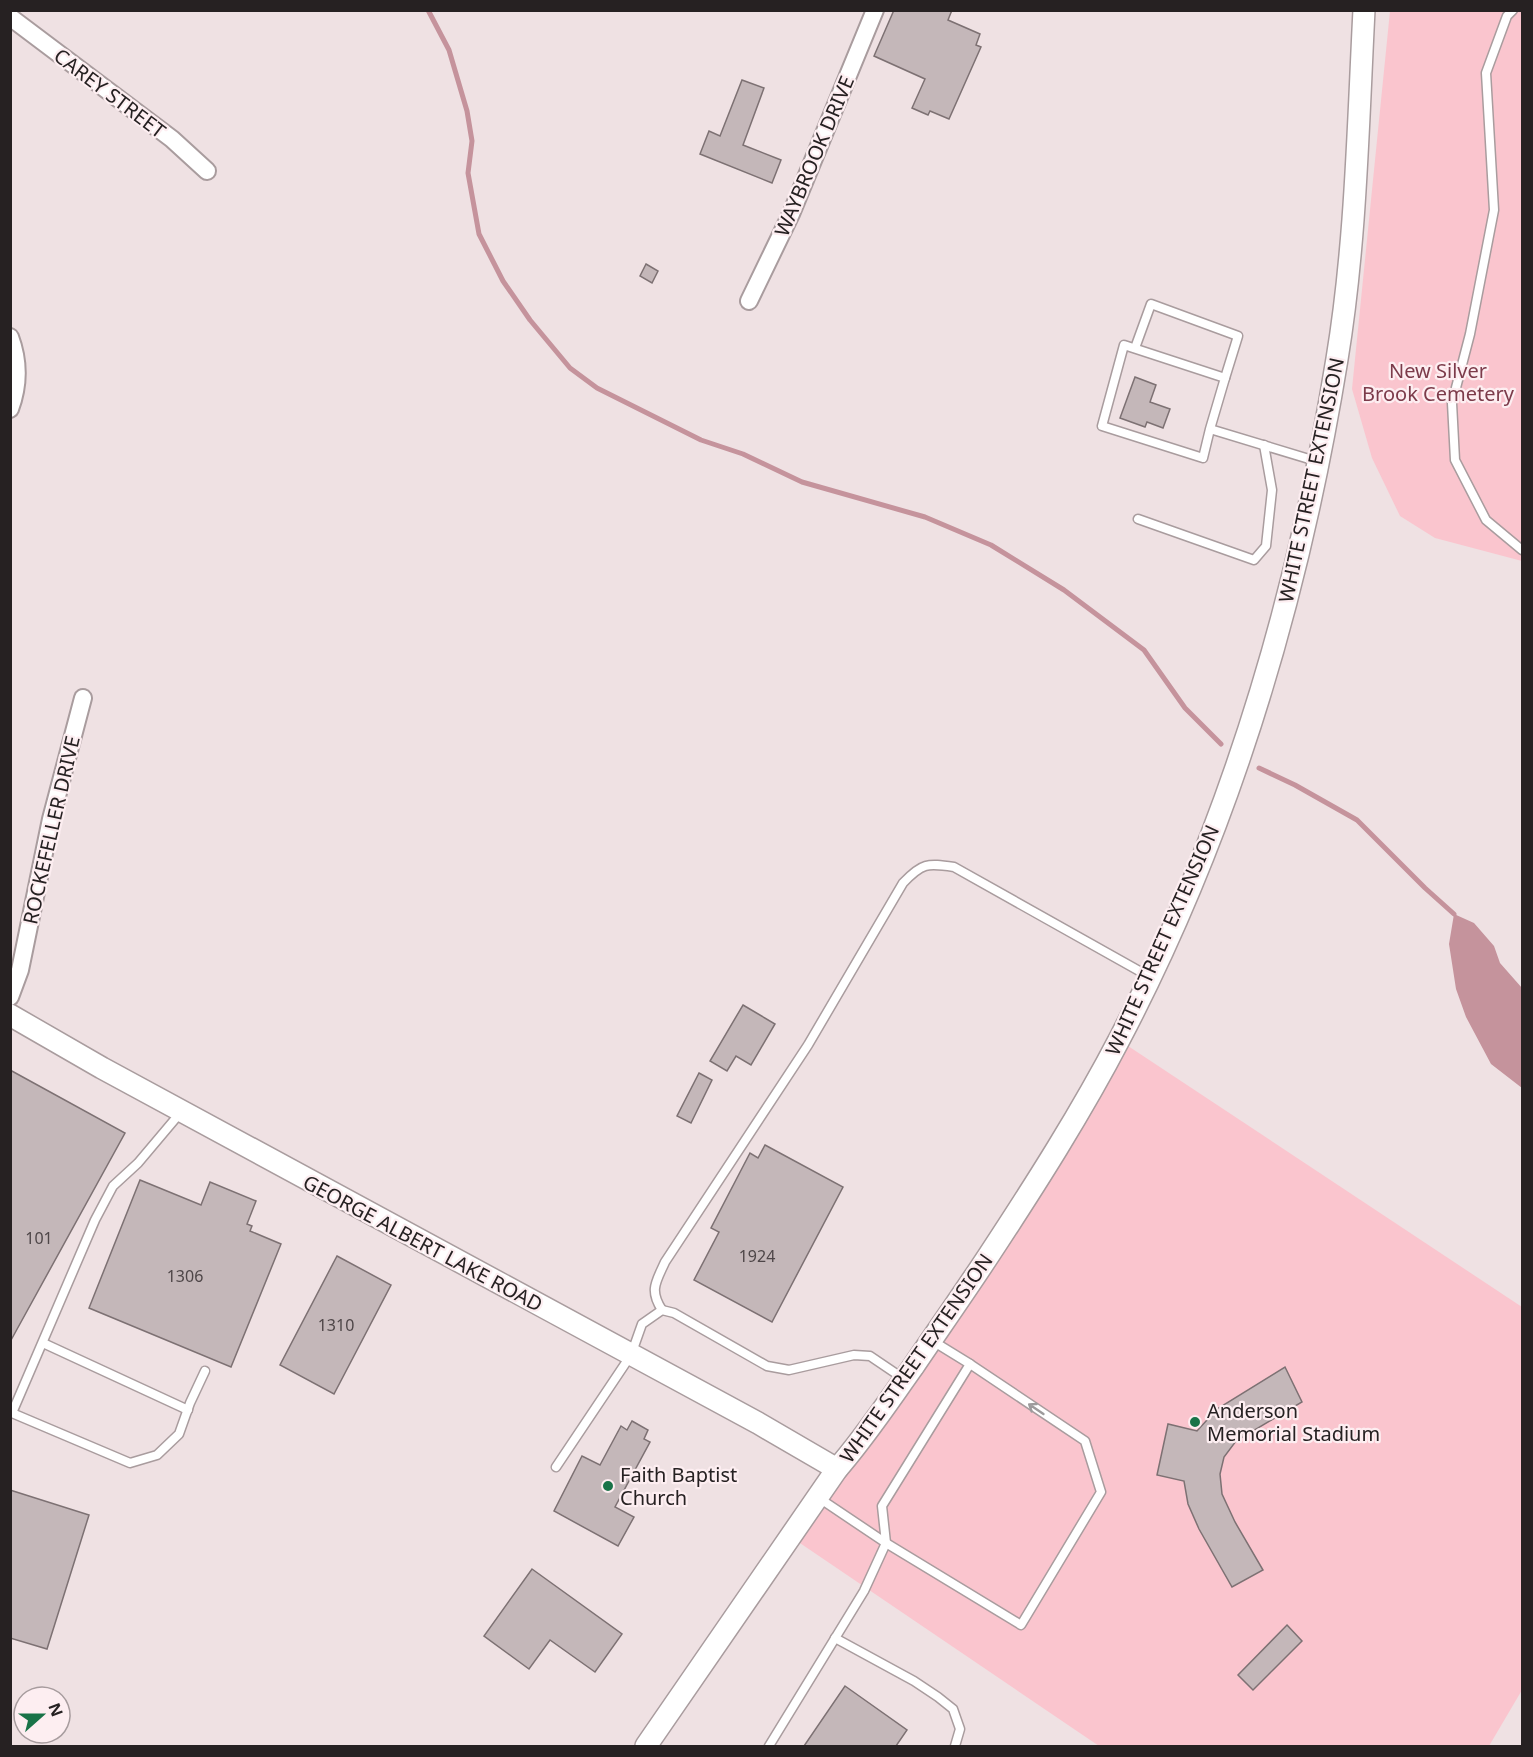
<svg xmlns="http://www.w3.org/2000/svg" width="1533" height="1757" font-family="'Noto Sans',sans-serif">
<style>
.green{fill:#fac5ce}
.water{fill:#c5939c}
.lines{fill:none;stroke-linecap:round;stroke-linejoin:round}
.stream{stroke:#c5939c;stroke-width:5}
.building{fill:#c4b7b9;stroke:#7d7173;stroke-width:1.5}
.service-casing{stroke:#a99c9e;stroke-width:11}
.minor-casing{stroke:#a99c9e;stroke-width:20}
.tertiary-casing{stroke:#a99c9e;stroke-width:24}
.service{stroke:#fff;stroke-width:8}
.minor{stroke:#fff;stroke-width:16}
.tertiary{stroke:#fff;stroke-width:21}
.oneway{stroke:#9d9b9c}
.poi-dot{fill:#197348;stroke:#fdeef1;stroke-width:2}
.labels{text-anchor:middle;dominant-baseline:central;stroke-width:4.5;stroke-linejoin:round;paint-order:stroke}
.number-label{font-size:16px;fill:#4e4648}
.street-label{font-size:20px;fill:#262122;stroke:#fdeef1}
.park-label{font-size:20px;fill:#7c3b4a;stroke:#fdeef1}
.poi-label{font-size:20px;fill:#262122;stroke:#fdeef1;text-anchor:start}
</style>
<rect width="100%" height="100%" fill="#efe1e3"/>
<g class="green">
<polygon points="1390,11 1522,11 1522,561 1435,538 1400,516 1372,458 1352,389"/>
<polygon points="1119,1040 1522,1307 1522,1690 1489,1746 1099,1746 791,1537"/>
</g>
<polygon class="water" points="1454,914 1474,923 1494,946 1500,963 1522,988 1522,1088 1491,1064 1466,1017 1456,989 1449,944"/>
<g class="lines">
<g class="stream">
<polyline points="428,10 449,50 467,111 472,141 468,173 479,234 503,281 530,320 570,368 597,388 701,440 743,454 802,482 925,517 991,545 1064,590 1144,650 1185,708 1221,744"/>
<polyline points="1259,768 1295,785 1357,820 1425,888 1454,914"/>
</g>
</g>
<g class="building">
<polygon points="894,10 952,10 948,20 980,34 976,45 981,47 949,119 930,111 928,115 912,108 925,79 874,56"/>
<polygon points="742,80 764,88 743,145 781,160 772,183 700,154 709,131 720,136"/>
<polygon points="646,264 658,271 652,283 640,276"/>
<polygon points="1135,377 1156,385 1150,402 1170,409 1163,428 1147,422 1145,427 1120,418"/>
<polygon points="743,1005 775,1024 751,1065 736,1056 727,1071 710,1061"/>
<polygon points="10,1070 125,1133 10,1342"/>
<polygon points="699,1073 712,1080 691,1123 677,1116"/>
<polygon points="765,1145 843,1187 772,1322 694,1280 719,1232 711,1228 750,1153 758,1158"/>
<polygon points="140,1180 201,1205 210,1182 256,1201 247,1224 252,1226 250,1231 281,1244 231,1367 89,1308"/>
<polygon points="337,1256 391,1285 334,1394 280,1365"/>
<polygon points="1285,1367 1302,1402 1236,1441 1224,1457 1220,1474 1222,1494 1235,1522 1263,1570 1232,1587 1199,1529 1188,1504 1184,1481 1157,1475 1168,1424 1197,1431 1217,1409"/>
<polygon points="632,1421 648,1430 644,1439 650,1442 615,1507 634,1517 618,1546 554,1511 582,1456 600,1465 621,1426 627,1430"/>
<polygon points="10,1490 89,1515 47,1649 10,1638"/>
<polygon points="532,1569 622,1634 595,1672 550,1640 529,1669 484,1636"/>
<polygon points="1287,1625 1302,1641 1253,1690 1238,1675"/>
<polygon points="845,1686 907,1730 896,1746 804,1746"/>
</g>
<g class="lines">
<g class="service-casing">
<g id="service">
<polyline points="1513,10 1507,16 1486,73 1494,210 1470,334 1452,403 1455,460 1486,520 1522,550"/>
<polyline points="1135,348 1151,304 1238,336 1225,378"/>
<polyline points="1210,429 1203,458 1102,426 1124,345 1225,378 1210,429 1319,462"/>
<polyline points="1138,519 1254,560 1266,546 1272,490 1264,445"/>
<path d="M662,1310C649,1290 656,1282 665,1262L808,1045L903,883C922,863 927,863 954,867L1150,977"/>
<polyline points="43,1343 188,1410"/>
<polyline points="10,1413 12,1413 95,1220 113,1186 138,1163 181,1112"/>
<polyline points="12,1413 130,1463 157,1455 179,1434 190,1403 205,1371"/>
<polyline points="556,1467 631,1355 642,1324 662,1310 674,1313 767,1366 789,1370 854,1355 870,1356 904,1379"/>
<polyline points="819,1498 886,1543 1021,1625 1101,1492 1085,1441 970,1364"/>
<polyline points="835,1638 914,1681 938,1697 953,1709 960,1729 955,1746"/>
<polyline points="769,1746 864,1591 886,1543 882,1506 970,1364 931,1340"/>
</g>
</g>
<g class="minor-casing">
<g id="minor">
<polyline points="10,17 172,139 207,171"/>
<polyline points="749,301 791,214 875,10"/>
<path d="M10,337C19,361 19,385 10,409"/>
<polyline points="10,997 20,970 51,819 83,698"/>
</g>
</g>
<g class="tertiary-casing">
<g id="tertiary">
<polyline points="10,1015 102,1068 758,1423 837,1469"/>
<path d="M646,1746L837,1469C865,1437 888,1402 913,1367C938,1330 964,1293 989,1255C1035,1185 1081,1113 1120,1038C1231,826 1299,594 1337,359C1356,244 1358,126 1364,10"/>
</g>
</g>
<use href="#service" class="service"/>
<use href="#minor" class="minor"/>
<use href="#tertiary" class="tertiary"/>
</g>
<defs><path id="oneway-shaft" d="M-6 0H5M1.5-3L5.5 0L1.5 3" fill="none" stroke-width="1.6" stroke-linecap="round" stroke-linejoin="round" transform="scale(1.5)"/></defs>
<use class="oneway" href="#oneway-shaft" transform="translate(1036 1409) rotate(-146)"/>
<g class="poi-dot">
<circle cx="1195" cy="1422" r="6"/>
<circle cx="608" cy="1486" r="6"/>
</g>
<g class="labels">
<g class="number-label">
<text x="39" y="1238">101</text>
<text x="757" y="1256">1924</text>
<text x="185" y="1276">1306</text>
<text x="336" y="1325">1310</text>
</g>
<g class="street-label">
<text transform="translate(110 93) rotate(37)">CAREY STREET</text>
<text transform="translate(814 156) rotate(-67)">WAYBROOK DRIVE</text>
<text transform="translate(1311 480) rotate(-78)">WHITE STREET EXTENSION</text>
<text transform="translate(51 830) rotate(-77)">ROCKEFELLER DRIVE</text>
<text transform="translate(1162 940) rotate(-66)">WHITE STREET EXTENSION</text>
<text transform="translate(423 1243) rotate(28)">GEORGE ALBERT LAKE ROAD</text>
<text transform="translate(916 1358) rotate(-55)">WHITE STREET EXTENSION</text>
</g>
<g class="park-label">
<text x="1438" y="370">New Silver<tspan x="1438" dy="23">Brook Cemetery</tspan></text>
</g>
<g class="poi-label">
<text x="1207" y="1410">Anderson<tspan x="1207" dy="23">Memorial Stadium</tspan></text>
<text x="620" y="1474">Faith Baptist<tspan x="620" dy="23">Church</tspan></text>
</g>
</g>
<rect width="1533" height="1757" fill="none" stroke="#262122" stroke-width="24"/>
<g transform="translate(42 1715) rotate(69)"><circle r="28" fill="#fdeef1" stroke="#a79c9e" stroke-width="1.5"/>
<path d="M0-4.5L10 22L0 15L-10 22Z" fill="#197348"/>
<text y="-9" font-size="16" font-weight="bold" text-anchor="middle" fill="#262122">N</text>
</g>
</svg>
